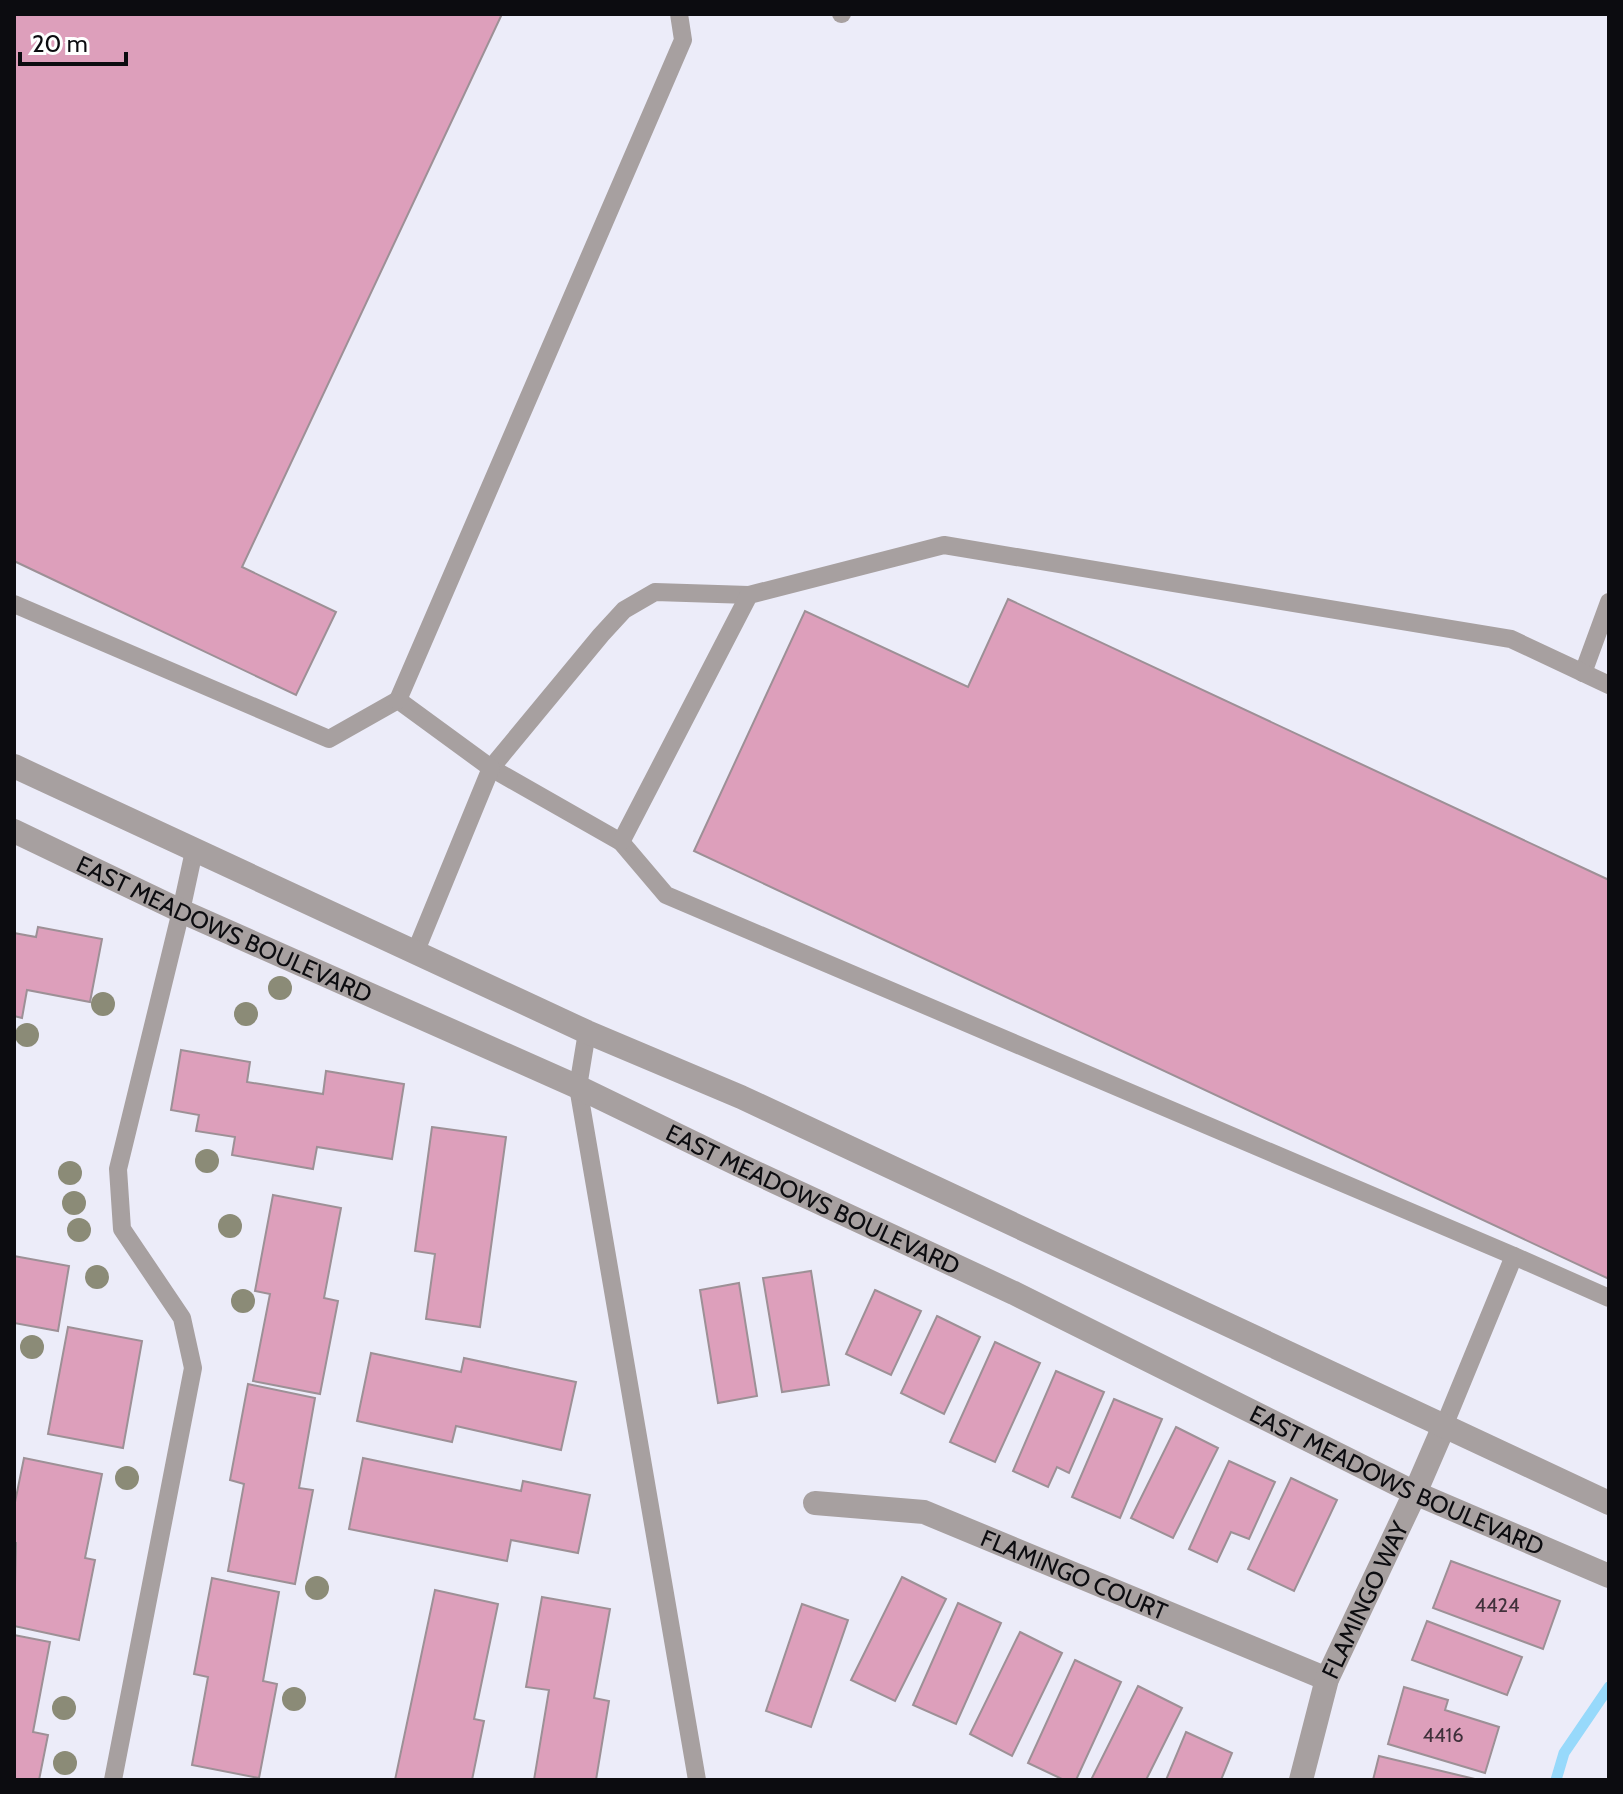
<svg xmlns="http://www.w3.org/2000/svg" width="1623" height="1794" font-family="Cabin,sans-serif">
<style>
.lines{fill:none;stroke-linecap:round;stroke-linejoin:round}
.stream{stroke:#97d9fb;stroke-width:11}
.building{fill:#dd9fbb;stroke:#9d9096;stroke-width:2}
.service{stroke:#a7a0a0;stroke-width:18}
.minor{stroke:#a7a0a0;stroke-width:24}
.tertiary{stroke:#a7a0a0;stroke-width:24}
.tree{fill:#8b8b77}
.labels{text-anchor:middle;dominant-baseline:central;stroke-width:6;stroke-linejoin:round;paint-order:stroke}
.number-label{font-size:20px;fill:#40313b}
.street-label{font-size:24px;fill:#0c0c10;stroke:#fff}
</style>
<rect width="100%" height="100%" fill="#ececf9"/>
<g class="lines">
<polyline class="stream" points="1556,1780 1564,1753 1609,1687"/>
</g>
<g class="building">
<polygon points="14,14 502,14 242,567 336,612 296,695 14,561"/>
<polygon points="1008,599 1609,880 1609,1279 694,851 805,611 968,687"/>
<polygon points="38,927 102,939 90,1002 27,990 22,1018 14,1016 14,933 36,937"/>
<polygon points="181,1050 250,1062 247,1082 323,1094 326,1071 404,1084 392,1159 317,1147 313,1169 232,1155 235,1137 196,1131 199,1115 171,1110"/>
<polygon points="432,1127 506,1137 480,1327 426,1319 435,1254 415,1251"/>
<polygon points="273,1195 341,1208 324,1298 338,1301 320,1394 253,1381 270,1294 255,1291"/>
<polygon points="14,1256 69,1266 58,1331 14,1323"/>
<polygon points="811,1271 829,1385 782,1392 763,1278"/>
<polygon points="739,1283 757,1396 718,1403 700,1290"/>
<polygon points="875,1290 921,1311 891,1375 846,1354"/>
<polygon points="937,1316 980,1337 944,1414 901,1393"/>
<polygon points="68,1327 142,1341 123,1448 48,1434"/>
<polygon points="995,1342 1040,1363 995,1462 950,1442"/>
<polygon points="371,1353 461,1372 464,1358 576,1382 561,1450 456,1426 452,1442 357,1421"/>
<polygon points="1056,1371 1104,1392 1069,1473 1057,1467 1048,1487 1013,1471"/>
<polygon points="248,1384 315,1398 299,1488 313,1490 295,1584 228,1571 244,1484 230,1480"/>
<polygon points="1114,1399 1162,1419 1120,1518 1072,1497"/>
<polygon points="1176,1427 1218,1448 1173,1538 1131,1518"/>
<polygon points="24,1458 102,1474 85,1558 95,1560 79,1640 14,1626 16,1543 14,1543 14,1507"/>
<polygon points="363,1458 521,1491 523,1481 590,1495 578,1553 511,1540 507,1561 349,1529"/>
<polygon points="1229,1461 1275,1482 1249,1539 1231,1532 1217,1562 1189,1549"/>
<polygon points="1291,1478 1337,1500 1294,1591 1248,1569"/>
<polygon points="1451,1561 1560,1601 1543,1649 1433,1608"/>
<polygon points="902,1577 946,1599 895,1701 851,1680"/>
<polygon points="212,1578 279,1592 263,1681 277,1684 259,1778 192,1765 208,1677 194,1674"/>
<polygon points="435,1590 498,1604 474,1719 484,1721 472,1780 395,1780"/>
<polygon points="542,1597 610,1609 594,1698 609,1701 596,1780 534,1780 549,1690 526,1687"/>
<polygon points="958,1603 1001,1623 956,1724 913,1705"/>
<polygon points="802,1604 848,1620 811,1727 766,1711"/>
<polygon points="1427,1621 1522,1657 1507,1695 1412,1660"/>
<polygon points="1020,1632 1062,1653 1012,1756 970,1734"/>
<polygon points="14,1635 50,1642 33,1732 48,1735 39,1780 14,1780"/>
<polygon points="1075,1660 1121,1682 1076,1780 1064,1780 1028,1763"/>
<polygon points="1138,1686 1182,1708 1146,1780 1091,1780"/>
<polygon points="1404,1687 1448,1700 1445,1710 1499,1727 1485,1773 1388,1744"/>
<polygon points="1186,1732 1232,1753 1221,1780 1166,1780"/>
<polygon points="1379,1756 1479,1780 1373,1780"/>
</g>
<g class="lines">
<g class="service">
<polyline points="841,14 842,14"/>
<polyline points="749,595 655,592 624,610 601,635 491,768 621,842 666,895 1514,1256 1609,1298"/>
<polyline points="14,604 329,739 398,700 491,768 415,953"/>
<polyline points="1583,673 1609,602"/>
<polyline points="398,700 683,40 679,14"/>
<polyline points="621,842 749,595 944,545 1511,639 1609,685"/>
<polyline points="587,1032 578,1087 697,1780"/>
<polyline points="1444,1426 1514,1256"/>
<polyline points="113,1780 193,1368 182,1318 122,1229 118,1169 181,911 194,851"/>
</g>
<g class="minor">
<path id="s1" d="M815,1503L924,1512L1327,1679"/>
<path id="s2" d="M1301,1780L1327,1679L1415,1493L1444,1426"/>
</g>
<g class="tertiary">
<polyline points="14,766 587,1032 741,1097 1609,1503"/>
<path id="s3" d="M14,831L181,911L578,1087L739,1165L1014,1293L1415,1493L1609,1576"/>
</g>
</g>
<g class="tree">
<circle cx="280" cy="988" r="12"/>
<circle cx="103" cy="1004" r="12"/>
<circle cx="246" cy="1014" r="12"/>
<circle cx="27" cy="1035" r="12"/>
<circle cx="207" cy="1161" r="12"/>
<circle cx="70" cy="1173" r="12"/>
<circle cx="74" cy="1203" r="12"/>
<circle cx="230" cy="1226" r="12"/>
<circle cx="79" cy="1230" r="12"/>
<circle cx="97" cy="1277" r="12"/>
<circle cx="243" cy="1301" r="12"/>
<circle cx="32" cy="1347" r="12"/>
<circle cx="127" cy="1478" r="12"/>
<circle cx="317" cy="1588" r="12"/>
<circle cx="294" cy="1699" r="12"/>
<circle cx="64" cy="1708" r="12"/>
<circle cx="65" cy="1763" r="12"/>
</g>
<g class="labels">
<g class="number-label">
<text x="1497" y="1605">4424</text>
<text x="1443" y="1735">4416</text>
</g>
<g class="street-label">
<text stroke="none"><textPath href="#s3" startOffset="232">EAST MEADOWS BOULEVARD</textPath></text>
<text stroke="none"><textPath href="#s3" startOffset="880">EAST MEADOWS BOULEVARD</textPath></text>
<text stroke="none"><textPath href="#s3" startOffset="1528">EAST MEADOWS BOULEVARD</textPath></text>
<text stroke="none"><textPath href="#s1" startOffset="272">FLAMINGO COURT</textPath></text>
<text stroke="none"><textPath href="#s2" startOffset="192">FLAMINGO WAY</textPath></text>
</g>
</g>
<rect width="1623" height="1794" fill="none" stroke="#0c0c10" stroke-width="32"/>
<path d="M20 52v12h106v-12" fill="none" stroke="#0c0c10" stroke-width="4"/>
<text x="32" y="52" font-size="24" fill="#0c0c10" stroke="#ffffff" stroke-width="6" paint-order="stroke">20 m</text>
</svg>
